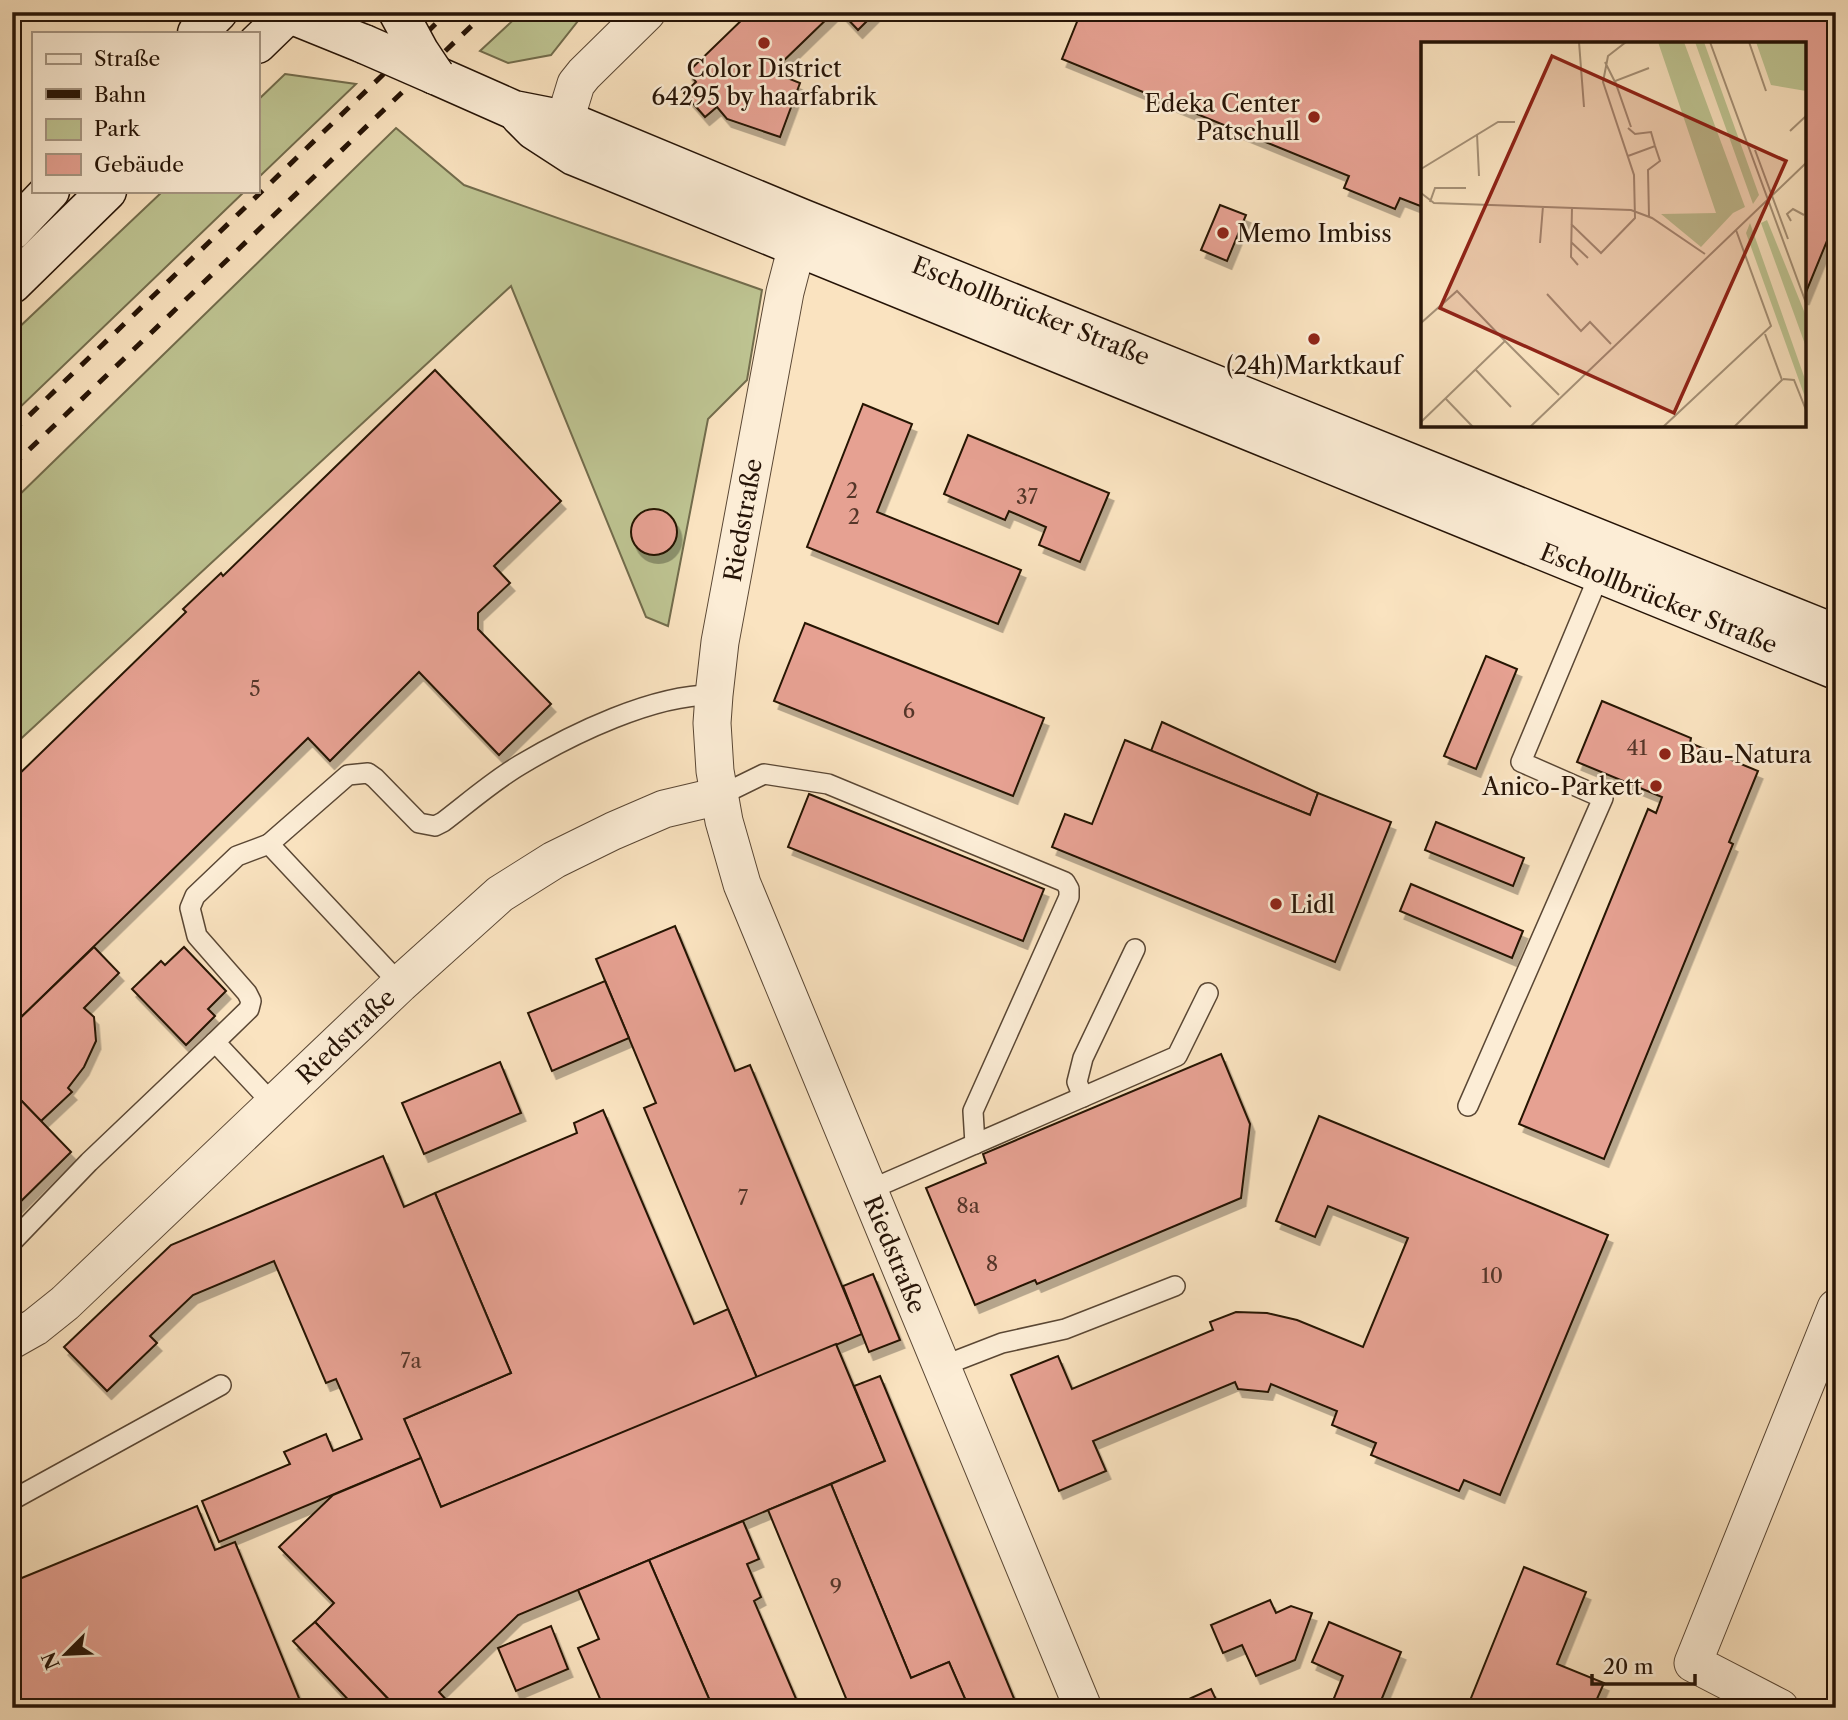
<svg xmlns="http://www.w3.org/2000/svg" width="1848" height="1720" font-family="'Libre Caslon Text',serif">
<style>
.green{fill:#bec492;stroke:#726c4c;stroke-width:2}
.building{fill:#e6a192;stroke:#251306;stroke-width:2;filter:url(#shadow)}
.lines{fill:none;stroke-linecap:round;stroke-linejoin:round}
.lane-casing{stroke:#5a4734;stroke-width:22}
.street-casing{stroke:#5a4734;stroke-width:39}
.secondary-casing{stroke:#251306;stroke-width:41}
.lane{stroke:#fcedd6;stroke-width:19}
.street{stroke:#fcedd6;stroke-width:37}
.secondary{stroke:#fcedd6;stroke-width:38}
.rail{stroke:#251306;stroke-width:5;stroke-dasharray:12 12;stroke-linecap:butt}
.secondary-bridge-casing{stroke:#251306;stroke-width:41;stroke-linecap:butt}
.secondary-bridge{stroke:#fcedd6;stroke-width:38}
.poi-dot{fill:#8f2418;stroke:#fcedd6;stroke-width:2.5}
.labels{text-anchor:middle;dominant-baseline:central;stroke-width:5;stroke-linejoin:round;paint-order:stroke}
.number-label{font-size:21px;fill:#553629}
.poi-label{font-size:24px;fill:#251306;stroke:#fcedd6;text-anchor:start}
.street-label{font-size:24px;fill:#251306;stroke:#fcedd6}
.inset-road{fill:none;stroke:#a59076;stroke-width:2}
.view{fill:#8f2418;fill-opacity:0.15;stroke:#8f2418;stroke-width:3.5}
.inset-edge{fill:none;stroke:#251306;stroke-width:3.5}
</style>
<defs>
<filter id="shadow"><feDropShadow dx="4.5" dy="8" stdDeviation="0" flood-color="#0004"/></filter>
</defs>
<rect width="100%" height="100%" fill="#fae3c0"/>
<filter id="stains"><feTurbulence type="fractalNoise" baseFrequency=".00286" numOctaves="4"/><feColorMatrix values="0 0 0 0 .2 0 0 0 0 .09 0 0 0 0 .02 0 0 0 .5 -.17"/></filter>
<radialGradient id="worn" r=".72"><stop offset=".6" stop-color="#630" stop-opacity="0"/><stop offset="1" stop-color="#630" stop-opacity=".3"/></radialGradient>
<g class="green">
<polygon points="522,12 585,12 551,55 508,63 480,51"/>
<polygon points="285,74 356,84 257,179 257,101"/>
<polygon points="396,128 464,185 762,290 747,380 708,419 668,626 646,617 511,286 12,747 12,502"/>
<polygon points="163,191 245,191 12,415 12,334"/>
</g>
<g class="building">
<polygon points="750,12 834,12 772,72 800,83 780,137 727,119 717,107 705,117 684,93 696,82 688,72"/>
<polygon points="841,12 876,12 858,30"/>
<polygon points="1081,12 1809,12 1836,23 1836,219 1804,297 1804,44 1423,44 1423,207 1400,198 1395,209 1344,188 1349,176 1062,59"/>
<polygon points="1220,205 1246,215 1227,261 1201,250"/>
<polygon points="435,370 561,501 494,566 510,583 478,613 478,629 551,704 499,755 419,672 330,761 308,738 12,1026 12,781 186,612 183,609 221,573 223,576"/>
<polygon points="863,404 912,424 877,512 1021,570 998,624 807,547"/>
<polygon points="968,435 1109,493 1080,562 1039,545 1046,527 1009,511 1005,520 944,494"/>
<circle cx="654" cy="532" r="23"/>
<polygon points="805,623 1044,718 1013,796 774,701"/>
<polygon points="1486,656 1517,669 1476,769 1444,756"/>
<polygon points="1602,701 1691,738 1690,743 1758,771 1729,842 1733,844 1604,1159 1519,1124 1648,809 1656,813 1662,797 1577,762"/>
<polygon points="1162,722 1318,793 1310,815 1151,751"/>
<polygon points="1125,740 1310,815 1318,793 1391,822 1335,962 1052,847 1065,814 1092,824"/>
<polygon points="809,794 1044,889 1023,941 788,847"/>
<polygon points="1436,822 1524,858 1513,886 1425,850"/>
<polygon points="1411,884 1523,931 1512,958 1400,911"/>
<polygon points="675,926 735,1071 750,1065 862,1334 757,1378 644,1108 656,1103 596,959"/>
<polygon points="94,947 119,973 84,1008 94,1017 96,1041 84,1067 68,1088 72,1092 41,1121 12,1091 12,1026"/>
<polygon points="184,947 226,991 208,1009 215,1016 186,1045 132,989 161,961 165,965"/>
<polygon points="605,981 629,1038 552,1071 528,1013"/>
<polygon points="1221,1054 1250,1124 1241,1198 1037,1284 1035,1280 975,1305 926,1188 986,1163 983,1154"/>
<polygon points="500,1062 521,1113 424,1154 402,1103"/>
<polygon points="12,1091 71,1152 12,1210"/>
<polygon points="603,1110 694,1324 728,1309 757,1378 441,1507 404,1419 511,1373 435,1193 577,1133 574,1123"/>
<polygon points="1319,1116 1608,1235 1500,1495 1464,1480 1459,1491 1371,1455 1376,1443 1332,1425 1337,1411 1271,1384 1268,1392 1238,1389 1235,1382 1093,1441 1106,1471 1059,1491 1011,1375 1058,1356 1072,1389 1213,1330 1210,1322 1236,1312 1267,1313 1297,1320 1363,1347 1408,1238 1328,1206 1315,1237 1276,1221"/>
<polygon points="383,1156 404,1207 435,1193 511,1373 404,1419 421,1458 219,1542 202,1501 290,1464 284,1452 326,1434 333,1451 362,1439 336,1379 326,1383 274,1261 193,1295 150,1336 157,1343 107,1391 64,1347 171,1245"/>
<polygon points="873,1274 900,1340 869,1352 843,1286"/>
<polygon points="836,1344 885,1461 518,1615 439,1692 452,1706 450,1708 397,1708 315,1622 334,1603 279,1547 333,1495 421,1458 441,1507"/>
<polygon points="880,1376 970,1593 1018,1708 969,1708 949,1662 911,1678 831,1484 885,1461 854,1386"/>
<polygon points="831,1484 911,1678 949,1662 969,1708 850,1708 768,1510"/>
<polygon points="197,1506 215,1550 235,1542 303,1708 12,1708 12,1582"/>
<polygon points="743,1521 759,1559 747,1564 761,1597 754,1601 800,1708 713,1708 649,1560"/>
<polygon points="649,1560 713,1708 604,1708 578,1648 599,1639 578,1590"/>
<polygon points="1524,1567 1586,1592 1557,1664 1604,1683 1593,1708 1467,1708"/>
<polygon points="1270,1600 1276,1613 1291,1606 1312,1613 1295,1660 1256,1676 1242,1645 1223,1653 1211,1625"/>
<polygon points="315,1622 391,1702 385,1708 356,1708 293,1641"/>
<polygon points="1329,1622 1401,1652 1378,1708 1330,1708 1343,1676 1312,1662"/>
<polygon points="551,1626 568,1669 516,1691 498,1648"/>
<polygon points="1211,1689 1220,1708 1169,1708"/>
</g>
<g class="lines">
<g class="lane-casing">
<g id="lane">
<polyline points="719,796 764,774 828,784 1065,882 1069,889 1069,897 973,1111 975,1144"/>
<polyline points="269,844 237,856 195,896 190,908 197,936 247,993 251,1001 249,1009 215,1042 274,1105"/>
<path d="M400,984L269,844L348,775L368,773L375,778L419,823L435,826L443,822C468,803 493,781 520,765C572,734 654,694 714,695"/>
<polyline points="1083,1097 1077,1082 1083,1058 1135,949"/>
<polyline points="1468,1106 1603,798 1521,762 1600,573"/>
<polyline points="867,1191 1177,1056 1208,993"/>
<polyline points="12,1242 89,1162 215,1042"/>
<polyline points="940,1367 1002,1343 1065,1329 1175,1286"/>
<polyline points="12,1500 221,1385"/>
</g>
</g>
<g class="street-casing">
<g id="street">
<polyline points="565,120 576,84 584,74 647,12"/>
<path id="s1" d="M797,246L785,292L720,642L714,695L712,723L715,771L724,821L742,884L1083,1708"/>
<path id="s2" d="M12,1340L35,1327L65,1303L400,984L500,894L554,860L613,831L664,809L719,796"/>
<polyline points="1780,1708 1693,1663 1836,1308"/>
</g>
</g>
<g class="secondary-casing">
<g id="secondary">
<polyline points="285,12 364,44"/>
<polyline points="197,33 218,12"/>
<polyline points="257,44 290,12"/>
<path id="s3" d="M435,75L514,110L565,120L801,218L1836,634"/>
<path id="s4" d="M520,116L534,130L574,156L1836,670"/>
<polyline points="12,231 50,191"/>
<polyline points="12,284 107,191"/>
</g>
</g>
<use href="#lane" class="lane"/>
<use href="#street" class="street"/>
<use href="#secondary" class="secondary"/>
<g class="rail">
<polyline points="12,432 448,12"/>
<polyline points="12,466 486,12"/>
</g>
<g class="secondary-bridge-casing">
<g id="secondary-bridge">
<polyline points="398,12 419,51 435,75"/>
<polyline points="364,44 435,75"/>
</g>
</g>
<use href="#secondary-bridge" class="secondary-bridge"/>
</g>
<g class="poi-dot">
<circle cx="764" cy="43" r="7"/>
<circle cx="1314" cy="117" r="7"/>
<circle cx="1223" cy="233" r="7"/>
<circle cx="1314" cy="339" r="7"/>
<circle cx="1665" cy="754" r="7"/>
<circle cx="1656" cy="786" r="7"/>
<circle cx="1276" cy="904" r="7"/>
</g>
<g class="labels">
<g class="number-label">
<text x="852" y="490">2</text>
<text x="1027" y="496">37</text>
<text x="854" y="516">2</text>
<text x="255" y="688">5</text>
<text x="909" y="710">6</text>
<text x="1637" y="747">41</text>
<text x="743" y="1197">7</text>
<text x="968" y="1205">8a</text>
<text x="992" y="1263">8</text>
<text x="1492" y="1275">10</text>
<text x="411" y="1360">7a</text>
<text x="836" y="1586">9</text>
</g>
<g class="poi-label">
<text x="764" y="68" text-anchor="middle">Color District<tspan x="764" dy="28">64295 by haarfabrik</tspan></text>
<text x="1300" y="103" text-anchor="end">Edeka Center<tspan x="1300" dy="28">Patschull</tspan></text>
<text x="1237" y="233">Memo Imbiss</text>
<text x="1314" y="365" text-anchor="middle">(24h)Marktkauf</text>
<text x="1679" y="754">Bau-Natura</text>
<text x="1642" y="786" text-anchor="end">Anico-Parkett</text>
<text x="1290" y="904">Lidl</text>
</g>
<g class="street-label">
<text stroke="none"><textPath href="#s3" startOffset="642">Eschollbrücker Straße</textPath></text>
<text transform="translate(743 520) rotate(-80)">Riedstraße</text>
<text stroke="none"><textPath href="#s4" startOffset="1239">Eschollbrücker Straße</textPath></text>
<text stroke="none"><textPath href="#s2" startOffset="452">Riedstraße</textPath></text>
<text stroke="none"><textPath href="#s1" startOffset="1050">Riedstraße</textPath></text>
</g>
</g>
<g transform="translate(1421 42)">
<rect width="385" height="385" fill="#fae3c0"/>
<path d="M237,0H263L324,165L312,171L280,205L240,172L295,171ZM274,0H283L338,153L332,162ZM335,0H385V49L350,43ZM346,178L385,274V305L340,181ZM329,181L385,340V358L325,191Z" fill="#bec492"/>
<path class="inset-road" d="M158,0L163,65M289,0L385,261M328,0L345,49M184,20L194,40M210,85L194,39L228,26M207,86L214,92L230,90L234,104M369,89L385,74M56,92L58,134M334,108L367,197M207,114L234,104L239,119L227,128L228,174M0,127L77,80H94M0,151L13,161L210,168L231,176L284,212M9,160L14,146H45M151,165L150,215L157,223M370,179L366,172L372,167L383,173M150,182L180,211L214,176L213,133L182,40L187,14L205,0M150,200L167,216M119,201L122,164M126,252L160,289L169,280L190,302M0,281L36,249L84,299L0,380M84,299L138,353M54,327L90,365M362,337L373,338L385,368M24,356L52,385M109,385L385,121M242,385L350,284L315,188M313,385L361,338L344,292"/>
<path class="view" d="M131,14L365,119L253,371L19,266Z"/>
<rect width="385" height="385" class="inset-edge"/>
</g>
<rect width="1848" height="1720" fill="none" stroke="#fae3c0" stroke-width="42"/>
<rect x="14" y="14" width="1820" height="1692" fill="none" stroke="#251306" stroke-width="3.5"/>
<rect x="21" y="21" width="1806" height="1678" fill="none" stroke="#251306" stroke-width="2"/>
<rect x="32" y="32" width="228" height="161" fill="#fcedd6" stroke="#a69683" stroke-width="2"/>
<rect x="46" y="54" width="35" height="10" fill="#fcedd6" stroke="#a69683" stroke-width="2"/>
<text x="94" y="66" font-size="21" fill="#251306">Straße</text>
<rect x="46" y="89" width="35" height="10" fill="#251306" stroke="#a69683" stroke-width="2"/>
<text x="94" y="102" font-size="21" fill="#251306">Bahn</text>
<rect x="46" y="119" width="35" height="21" fill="#bec492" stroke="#a69683" stroke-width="2"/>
<text x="94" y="136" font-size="21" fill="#251306">Park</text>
<rect x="46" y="154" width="35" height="21" fill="#e6a192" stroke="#a69683" stroke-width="2"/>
<text x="94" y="172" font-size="21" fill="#251306">Gebäude</text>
<g transform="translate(66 1654) rotate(246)" stroke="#fcedd6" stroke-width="5" paint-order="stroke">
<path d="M0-5L12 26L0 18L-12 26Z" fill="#251306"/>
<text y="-10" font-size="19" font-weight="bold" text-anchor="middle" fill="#251306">N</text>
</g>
<path d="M1592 1674v10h103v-10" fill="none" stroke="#251306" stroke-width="3.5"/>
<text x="1603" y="1674" font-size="21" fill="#251306" stroke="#fcedd6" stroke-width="5" paint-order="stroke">20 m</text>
<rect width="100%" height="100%" filter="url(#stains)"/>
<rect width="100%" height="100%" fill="url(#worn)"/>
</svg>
